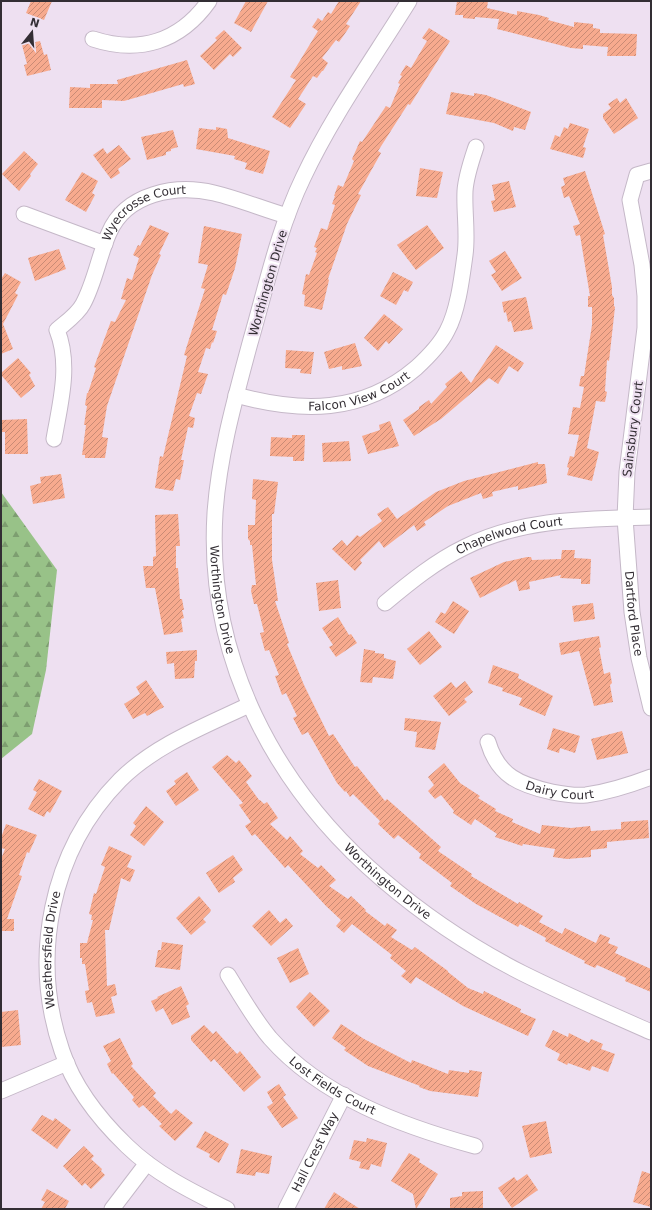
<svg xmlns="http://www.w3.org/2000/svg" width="652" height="1210" font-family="'DejaVu Sans',sans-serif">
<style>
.forest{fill:url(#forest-firs)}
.building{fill:url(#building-hatch)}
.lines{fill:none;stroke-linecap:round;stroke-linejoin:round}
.minor-casing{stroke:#c5b8c8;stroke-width:17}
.minor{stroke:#fff;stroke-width:15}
.labels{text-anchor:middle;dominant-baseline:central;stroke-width:4;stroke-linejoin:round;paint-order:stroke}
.street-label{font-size:12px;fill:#332e34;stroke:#eee0f1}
</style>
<defs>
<pattern id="forest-firs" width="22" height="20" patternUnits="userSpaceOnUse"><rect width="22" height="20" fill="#98c288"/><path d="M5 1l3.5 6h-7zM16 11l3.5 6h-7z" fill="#7d9e70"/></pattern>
<pattern id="building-hatch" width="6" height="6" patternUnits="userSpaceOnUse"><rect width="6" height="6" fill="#f7aa8e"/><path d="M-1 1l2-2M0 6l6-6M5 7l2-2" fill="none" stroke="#c98b75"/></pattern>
</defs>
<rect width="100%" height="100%" fill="#eee0f1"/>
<polygon class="forest" points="1,492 57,570 46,670 32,734 1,759"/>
<g class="building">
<polygon points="31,1 52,1 44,20 26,13"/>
<polygon points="246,1 268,1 251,32 234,23"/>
<polygon points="339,1 361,1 346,24 350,26 344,35 339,42 336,40 322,58 328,63 323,71 322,71 317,78 313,76 298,99 306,104 290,128 272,117 296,80 290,77 318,31 312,27 318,18 322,21 328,12 331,14"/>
<polygon points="457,1 488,1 487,8 517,15 517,11 539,15 549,18 548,20 574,27 574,22 593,24 593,28 600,29 600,33 637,34 636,56 607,56 608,47 583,45 583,49 571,48 497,29 499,19 475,17 475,19 463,18 463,15 455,15"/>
<polygon points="429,28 450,41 410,105 408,104 378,151 381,153 358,194 361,195 347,224 328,279 329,280 322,310 304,306 305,295 302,294 306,274 309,275 317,253 315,252 317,248 314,247 321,228 327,230 335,205 332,204 335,196 334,196 338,185 343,187 354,161 352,159 360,141 362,142 386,106 390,108 400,84 398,83 402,76 400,75 406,65 411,68 427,41 422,38"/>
<polygon points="224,30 242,48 233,57 230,54 214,70 200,56 217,40 215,38"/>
<polygon points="40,41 44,55 47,54 51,70 27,76 24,65 27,64 22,45"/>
<polygon points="187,60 195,84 184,87 183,84 124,101 102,100 102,108 69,108 70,87 90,88 90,84 118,84 117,80"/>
<polygon points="451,92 474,96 474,93 486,95 531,112 525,130 514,127 513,131 494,123 446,114"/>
<polygon points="617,98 620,103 626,98 638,118 614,134 603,118 603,114 611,108 608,104"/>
<polygon points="570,123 589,129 583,147 586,148 583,158 550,149 555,135 560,137 564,127 568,129"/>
<polygon points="216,127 227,129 228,138 270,151 263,174 245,169 247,163 234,159 235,156 196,149 199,128 216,130"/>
<polygon points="173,130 178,147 171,149 171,151 166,152 166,155 147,160 141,137"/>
<polygon points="119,145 131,159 118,169 120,173 111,179 93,155 103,148 107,154"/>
<polygon points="24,151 38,164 30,174 31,176 19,191 2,174"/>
<polygon points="420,168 443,172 437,198 416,196"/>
<polygon points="585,171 605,234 603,235 612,287 612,295 614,298 614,306 615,307 609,361 607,360 605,391 607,392 605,402 596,401 587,448 599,452 592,481 567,475 569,468 567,467 570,456 574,457 579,435 568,434 573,407 580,408 584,387 579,386 581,376 584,376 592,325 592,307 588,307 588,296 590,296 580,235 576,236 573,226 580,224 569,196 564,198 561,187 565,185 563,178"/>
<polygon points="82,172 98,181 92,193 95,195 86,212 65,200"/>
<polygon points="509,181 516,207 494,212 491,201 495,200 492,185"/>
<polygon points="150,225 169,233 159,254 161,255 152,275 107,406 102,437 108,438 105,458 85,458 85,455 82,455 86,425 84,425 87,406 85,405 87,393 88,393 96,368 94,367 111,321 115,322 126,300 121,299 127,278 132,280 139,258 133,255 138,245 140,246"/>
<polygon points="427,225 444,248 416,270 397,245"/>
<polygon points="204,226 242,234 235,268 226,295 223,294 212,330 217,331 213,343 212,342 210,349 206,348 198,372 208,374 201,394 197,393 189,416 195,418 193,428 188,427 181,460 184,460 180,480 176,479 173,491 155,488 160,456 163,457 187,356 184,355 205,289 201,288 208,265 198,263"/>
<polygon points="59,249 66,269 35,281 28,258"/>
<polygon points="505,251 522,278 502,291 491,275 496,272 489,261"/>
<polygon points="393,272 413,282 408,292 404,290 396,305 380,296"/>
<polygon points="5,273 21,282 15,293 18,295 3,324 13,349 1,354 1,279"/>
<polygon points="526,297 533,329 514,332 511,321 508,322 506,312 504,313 502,302"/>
<polygon points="384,314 403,329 389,344 386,341 378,351 364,338"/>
<polygon points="355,343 362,366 342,370 342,366 329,369 324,352"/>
<polygon points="496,345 524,363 518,372 509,366 498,384 489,378 441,419 414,436 403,420 419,409 419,407 429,400 431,404 447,387 445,384 461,371 471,383"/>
<polygon points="286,350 314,352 311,374 300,373 301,369 285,368"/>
<polygon points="18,358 31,373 29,375 35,386 21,398 1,375 1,373"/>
<polygon points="27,419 28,454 5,454 5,432 1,432 1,420"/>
<polygon points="390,421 399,446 368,454 362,436 380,430 379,425"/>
<polygon points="292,435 305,435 304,461 293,461 293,457 270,456 271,437 292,438"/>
<polygon points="349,441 351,461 323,462 322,443"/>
<polygon points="538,462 538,464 545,464 547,483 518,490 518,486 492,492 493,496 483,499 481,493 448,506 424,522 426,525 417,531 414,525 384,548 379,541 360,560 362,563 355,571 332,549 342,540 347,546 357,535 360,537 382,521 377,514 388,507 397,519 436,492 464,481"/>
<polygon points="61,474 65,498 33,504 30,486 41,483 40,477"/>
<polygon points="253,479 278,482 274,514 272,514 272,560 278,601 275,601 289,643 287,644 304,685 329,736 333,734 355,767 357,766 385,801 387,799 441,847 438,851 472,874 471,876 518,904 519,902 543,916 539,922 562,934 565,928 596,943 600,934 610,938 608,943 618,947 615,953 651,969 651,992 625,981 626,978 597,965 595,968 584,963 585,961 545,941 546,938 520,924 518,927 476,904 450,886 452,883 419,858 421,854 398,835 394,839 378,824 380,821 353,794 350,797 346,791 345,792 337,783 308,732 302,735 293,718 297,716 286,693 282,695 275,676 279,675 269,650 265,651 260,633 264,632 257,604 254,604 251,591 252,585 256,585 252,545 250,545 250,541 248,539 248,525 255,525 256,500 252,499"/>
<polygon points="178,514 180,546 176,546 176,568 178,568 180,599 182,599 184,610 182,610 184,618 181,619 183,632 164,635 155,588 146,588 143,566 153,566 153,557 156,556 155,515"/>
<polygon points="562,550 575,550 574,558 591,559 590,584 581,584 581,579 560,578 561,575 529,582 530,589 519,591 516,580 480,598 470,578 504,562 527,557 531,557 532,560 561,559"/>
<polygon points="338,580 341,608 319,611 316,583"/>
<polygon points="453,601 469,611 454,634 435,622 441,612 445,614"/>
<polygon points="593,603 595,619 574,622 572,606"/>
<polygon points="338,617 349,635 351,634 357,643 336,657 329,647 333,645 322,628"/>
<polygon points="429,631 442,647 420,665 407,649"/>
<polygon points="599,636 601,647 599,648 604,674 610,672 612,683 610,685 613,702 594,706 579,651 561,655 559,643"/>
<polygon points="364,649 375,651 375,653 384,654 384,658 396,661 393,679 373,677 372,683 360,682"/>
<polygon points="197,650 197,661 195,661 194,678 175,679 174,663 167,664 166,652"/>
<polygon points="493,665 519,674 518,678 553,696 545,716 519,705 522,698 502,691 503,688 488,683"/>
<polygon points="146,680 164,707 147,716 145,713 133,719 124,704 140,694 136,687"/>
<polygon points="465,681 473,692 464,699 467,702 449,716 433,696 451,682 456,688"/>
<polygon points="405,718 441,722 435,750 415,747 417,732 404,730"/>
<polygon points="553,728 580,736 575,753 560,748 559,753 547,749"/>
<polygon points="622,731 628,753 597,760 591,739"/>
<polygon points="227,755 236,763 239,760 252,776 246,782 259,800 260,800 264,804 267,802 278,818 270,824 287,840 290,836 303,851 300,854 318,868 321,865 336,880 329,886 348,899 351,896 366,910 365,911 385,926 387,923 397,930 391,937 412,950 415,947 448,971 448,972 468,988 483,994 484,991 521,1009 520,1012 536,1019 528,1036 463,1006 416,977 411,984 401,976 406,971 390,958 392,955 352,924 344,933 336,926 341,920 326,906 288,865 285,868 255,834 252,836 245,826 251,822 239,805 243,803 212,767"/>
<polygon points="444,763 460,783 480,796 478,798 496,809 495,811 513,819 512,822 540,834 542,825 571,828 590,826 591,831 621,829 621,822 648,820 649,838 607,842 607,848 591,850 591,857 567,859 553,857 555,849 523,844 522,846 495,837 497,834 475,819 471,825 453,813 454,811 441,795 435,799 428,791 434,785 428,777"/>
<polygon points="187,772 199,790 176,806 166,791 176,784 174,781"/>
<polygon points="39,779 62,791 50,813 47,811 44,817 28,809 37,792 33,790"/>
<polygon points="146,806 164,822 144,846 130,835 136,826 133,823"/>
<polygon points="6,824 37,835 29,853 27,852 19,875 22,876 7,919 14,919 14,931 1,931 1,859 5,849 1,848 1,838"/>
<polygon points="109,846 132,856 127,867 135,870 130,882 121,878 109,930 105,930 107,986 115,984 117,995 111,997 115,1013 96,1017 92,1002 87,1003 85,991 89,990 85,964 82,964 82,958 80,958 80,943 87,943 93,920 91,920 92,915 89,914 94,893 96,894 105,867 101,865"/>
<polygon points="233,855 243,870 233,878 235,882 219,893 206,873"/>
<polygon points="199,896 211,910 210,912 203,919 206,922 191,935 176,918"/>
<polygon points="269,910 280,923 286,918 293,926 271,946 252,926"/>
<polygon points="162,942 183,945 180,970 155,967 158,950 161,950"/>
<polygon points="298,948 309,974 290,983 277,958"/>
<polygon points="181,986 189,1004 186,1006 190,1017 172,1025 163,1008 156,1012 151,1001 158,998 157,997"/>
<polygon points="310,992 330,1011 314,1027 296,1007"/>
<polygon points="18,1010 21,1045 1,1047 1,1012"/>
<polygon points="341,1024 364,1039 411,1063 412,1060 448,1074 449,1070 469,1073 469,1070 482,1072 478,1097 430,1091 419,1087 420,1086 368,1066 344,1050 346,1048 332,1038"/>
<polygon points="204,1025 213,1034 216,1031 237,1054 240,1051 261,1077 244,1092 214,1059 211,1062 191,1040 191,1036"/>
<polygon points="553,1030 568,1037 569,1033 589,1043 591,1039 603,1044 601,1049 615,1054 608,1072 592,1066 590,1071 568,1063 567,1065 557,1060 560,1054 545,1046"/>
<polygon points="120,1038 133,1064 131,1066 156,1093 153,1096 171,1114 176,1109 193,1123 175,1141 159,1126 162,1124 143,1105 139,1108 132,1100 134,1097 113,1073 112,1074 107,1064 111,1061 103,1046"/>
<polygon points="279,1084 286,1095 283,1097 298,1118 282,1128 267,1107 273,1103 267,1092"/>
<polygon points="42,1115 53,1121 55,1118 71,1130 57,1149 31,1130"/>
<polygon points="546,1121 552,1153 530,1158 522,1126"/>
<polygon points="205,1131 229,1144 219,1163 209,1157 210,1154 196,1147"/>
<polygon points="367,1138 387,1143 381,1167 371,1164 369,1170 359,1168 361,1162 349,1159 354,1140 366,1142"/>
<polygon points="84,1146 94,1156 91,1159 102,1169 101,1171 105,1175 91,1189 85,1183 82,1186 63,1166"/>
<polygon points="241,1149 272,1156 269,1174 256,1172 255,1176 236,1173"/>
<polygon points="409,1153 420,1159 419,1162 438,1174 416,1209 413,1194 391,1181"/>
<polygon points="642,1171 651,1174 651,1207 633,1202"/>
<polygon points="527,1174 538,1190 512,1208 498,1188 514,1177 517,1181"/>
<polygon points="47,1189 69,1201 65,1209 41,1209 45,1202 41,1200"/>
<polygon points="483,1191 483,1209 450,1209 450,1198 462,1196 462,1192"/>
<polygon points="334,1192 360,1209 324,1209"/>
</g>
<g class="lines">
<g class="minor-casing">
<g id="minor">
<path id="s1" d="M409,1C373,59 332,116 303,178C278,230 266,288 250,343C235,399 219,455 215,513C206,658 275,788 383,880C425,916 473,948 522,973C564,994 608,1013 651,1032"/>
<path d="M93,39C139,54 180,42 209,1"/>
<path id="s2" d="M651,171L637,175L630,200L642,265L645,296V328L627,472L625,518L632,612L639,658L651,708"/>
<polyline points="24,214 105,244"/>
<path id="s3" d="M236,395C301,413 362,414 416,368C428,357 440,345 447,331C458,311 462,277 465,255C468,234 464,212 465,191C466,176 471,162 476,147"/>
<path id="s4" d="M54,439C60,404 71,365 57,330C65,323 78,314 83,304C95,282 99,255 109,233C126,193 176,184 214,193C239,199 263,209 287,216"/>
<path id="s5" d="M385,603C410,582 436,561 465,547C523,518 588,519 651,517"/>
<path id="s6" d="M488,742C498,776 520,785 552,792C562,794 575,796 586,795C608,792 630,785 651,777"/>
<path id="s7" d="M228,975C241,996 254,1019 270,1038C322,1097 402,1126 475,1146"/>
<polyline points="1,1091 67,1063"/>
<polyline points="112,1209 147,1163"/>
<path id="s8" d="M227,1209C191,1191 156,1174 127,1146C100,1120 74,1087 62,1051C30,958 50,851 120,780C155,745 205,726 249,705"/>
<path id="s9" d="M286,1209L344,1095"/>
</g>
</g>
<use href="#minor" class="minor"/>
</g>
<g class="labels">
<g class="street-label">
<text stroke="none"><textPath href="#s4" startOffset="266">Wyecrosse Court</textPath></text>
<text transform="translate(268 283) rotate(-74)">Worthington Drive</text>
<text stroke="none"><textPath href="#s3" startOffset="127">Falcon View Court</textPath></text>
<text transform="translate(633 429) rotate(-83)">Sainsbury Court</text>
<text stroke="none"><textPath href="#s5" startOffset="144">Chapelwood Court</textPath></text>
<text stroke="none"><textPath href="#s1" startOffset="641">Worthington Drive</textPath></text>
<text stroke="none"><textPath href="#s2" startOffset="457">Dartford Place</textPath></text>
<text stroke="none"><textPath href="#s6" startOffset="94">Dairy Court</textPath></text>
<text stroke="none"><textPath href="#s1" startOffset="977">Worthington Drive</textPath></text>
<text stroke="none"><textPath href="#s8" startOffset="338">Weathersfield Drive</textPath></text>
<text stroke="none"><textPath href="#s7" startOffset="155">Lost Fields Court</textPath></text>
<text stroke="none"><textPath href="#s9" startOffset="64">Hall Crest Way</textPath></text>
</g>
</g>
<rect width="652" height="1210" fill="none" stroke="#332e34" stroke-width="4"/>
<g transform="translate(32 32) rotate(17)" stroke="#eee0f1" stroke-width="3" paint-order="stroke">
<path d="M0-3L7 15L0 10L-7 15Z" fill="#332e34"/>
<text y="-6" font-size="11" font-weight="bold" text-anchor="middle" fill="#332e34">N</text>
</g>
</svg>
